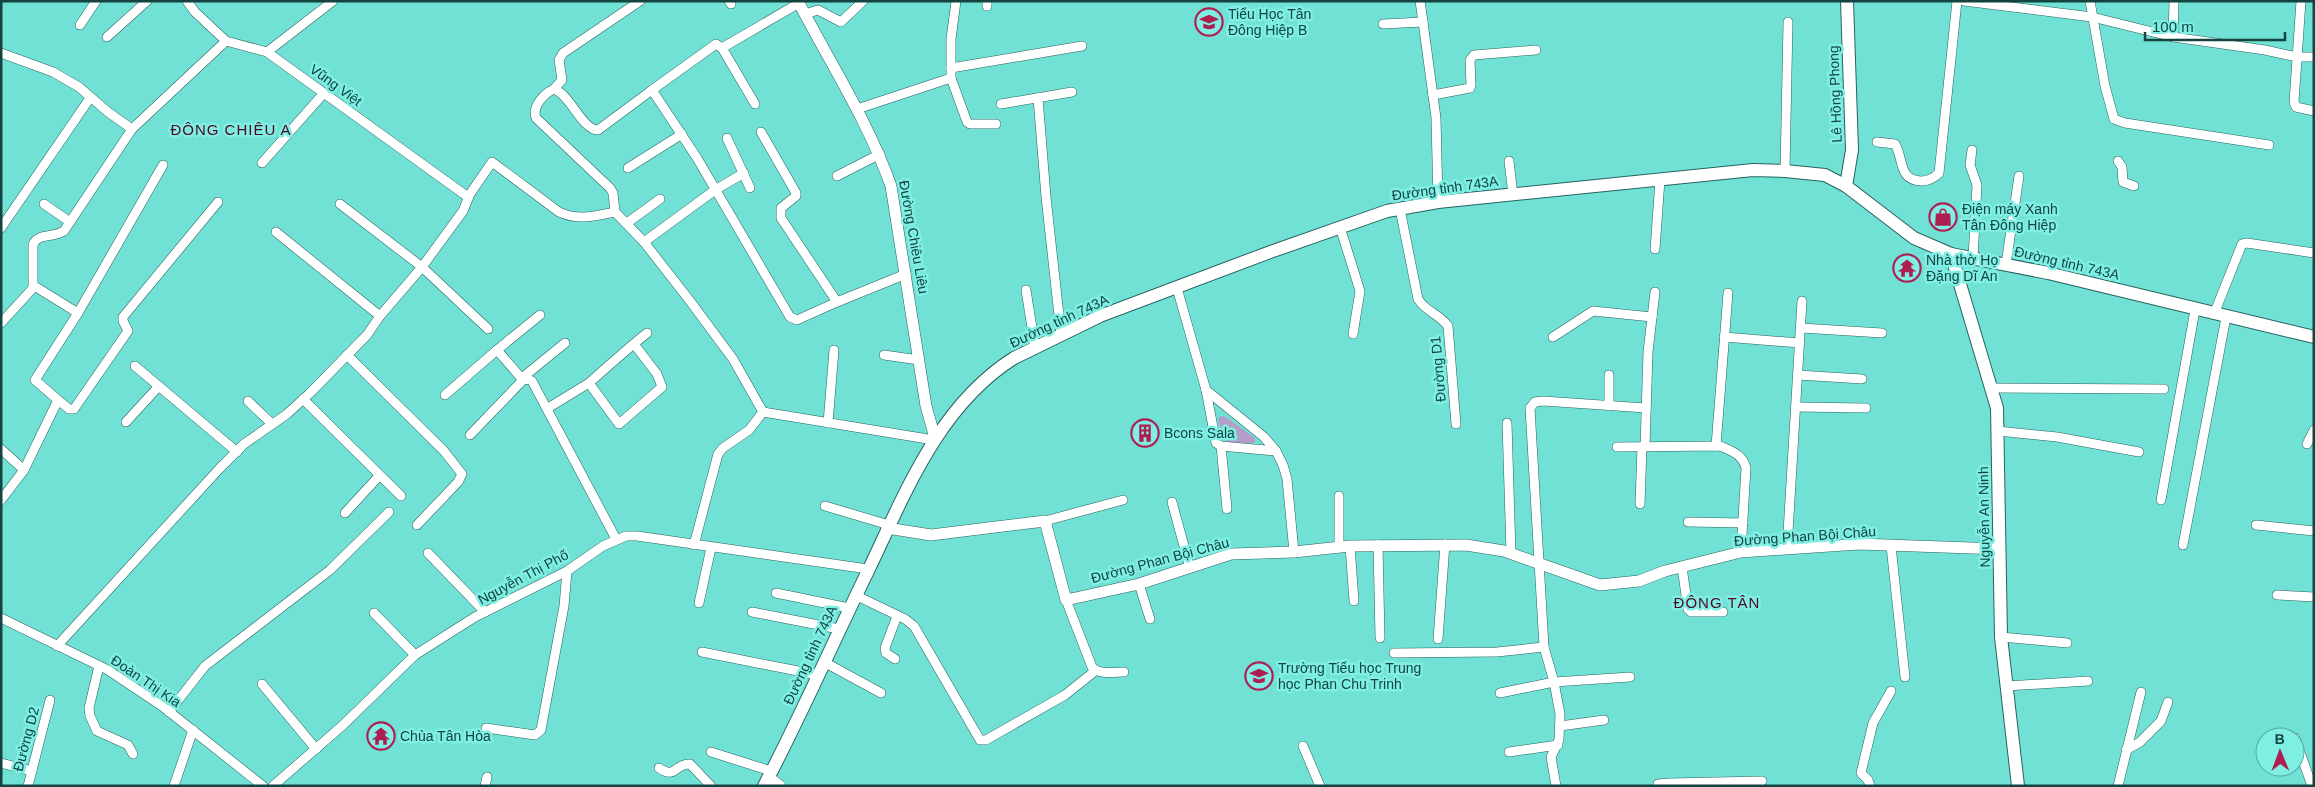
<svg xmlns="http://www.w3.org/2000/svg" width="2315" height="787" font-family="Arial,sans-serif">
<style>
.green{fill:#b39eca}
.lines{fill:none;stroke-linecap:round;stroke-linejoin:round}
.minor-casing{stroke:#27635e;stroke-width:10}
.tertiary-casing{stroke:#27635e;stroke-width:12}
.secondary-casing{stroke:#27635e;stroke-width:14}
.minor{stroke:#fff;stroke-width:9}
.tertiary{stroke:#fff;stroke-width:11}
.secondary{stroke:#fff;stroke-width:12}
.labels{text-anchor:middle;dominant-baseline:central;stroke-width:5;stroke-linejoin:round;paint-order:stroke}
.poi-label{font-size:14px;fill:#134440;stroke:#7fefe3;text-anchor:start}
.street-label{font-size:14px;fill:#134440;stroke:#7fefe3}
.neighbourhood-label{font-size:15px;letter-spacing:1px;fill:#4e0921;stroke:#7fefe3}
</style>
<rect width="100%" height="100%" fill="#71e1d6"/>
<polygon class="green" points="1220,416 1226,417 1255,438 1255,443 1231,444 1224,439 1218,420"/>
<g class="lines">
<g class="minor-casing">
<g id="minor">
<polyline points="187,1 195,12 226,41 267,52 468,197"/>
<polyline points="729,1 731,4"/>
<polyline points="956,1 951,39 951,78 967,122 970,124 996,124"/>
<polyline points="987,1 987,6"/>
<polyline points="1420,1 1423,22"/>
<polyline points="1964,1 2092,17 2173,37 2265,50 2297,57 2314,57"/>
<polyline points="2090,1 2105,86 2114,119 2125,123 2269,145"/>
<polyline points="2301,1 2294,102 2296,107 2314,111"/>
<polyline points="805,14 818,10 841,22 863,1"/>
<polyline points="1383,24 1423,22 1436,118 1438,202"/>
<polyline points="80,25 96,1"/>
<polyline points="107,37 147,1"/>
<polyline points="2173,37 2174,1"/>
<polyline points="722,48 799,3"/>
<polyline points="267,52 333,1"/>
<path d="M1,53L53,72L79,87L108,112L132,129L64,231C53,238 37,233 33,245V288"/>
<polyline points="951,68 1082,46"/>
<polyline points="554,89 562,80 559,60 563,53 640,1"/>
<path d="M652,90L598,130C582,130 570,94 554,89C543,94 532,107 536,118L610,188L613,193L615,212L644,242L690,301L733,359L763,412L934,440"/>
<polyline points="1433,95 1470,88 1471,85 1470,60 1474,55 1536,50"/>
<polyline points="1038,98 1046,197 1061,334"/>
<polyline points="755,104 722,48 716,44 652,90 697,158 790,317 797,320 837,302"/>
<polyline points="1001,104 1072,92"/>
<polyline points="857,109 951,78"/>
<polyline points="132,129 226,41"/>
<polyline points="761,132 796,193 796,196 781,208 781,218 837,302 906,274"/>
<polyline points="727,138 750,188"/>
<path d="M1877,142L1895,144C1904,159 1898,180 1921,181C1929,181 1934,178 1939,173L1957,1"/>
<polyline points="1972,150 1970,165 1977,185 1973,258"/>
<polyline points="1509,161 1513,195"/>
<polyline points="2118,161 2122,167 2123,182 2134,186"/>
<polyline points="262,163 324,93"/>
<polyline points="628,168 682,134"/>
<polyline points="1785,171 1788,22"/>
<polyline points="837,176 880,154"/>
<polyline points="44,204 70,222"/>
<polyline points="340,204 422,267 488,329"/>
<path d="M1400,209L1418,299C1426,312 1438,313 1448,326L1456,424"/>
<polyline points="627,223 660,199"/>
<polyline points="1340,227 1360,291 1353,334"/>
<polyline points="1,228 90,98"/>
<polyline points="276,232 380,316"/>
<polyline points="644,242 715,190 744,173"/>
<polyline points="1655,249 1660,180"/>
<polyline points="2006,264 2019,176"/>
<polyline points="1177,288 1206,390 1264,437 1276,451 1283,465 1287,479 1294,552"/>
<polyline points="1026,290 1035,347"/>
<polyline points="2214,314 2242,244 2247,243 2314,253"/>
<polyline points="1,323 33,288 36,287 78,313"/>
<polyline points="1801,328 1882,333"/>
<polyline points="1553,337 1593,311 1652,317"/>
<polyline points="1724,337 1800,343"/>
<path d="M634,344L657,374L662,387L619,424L589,383C608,366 627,349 647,333"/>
<polyline points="497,350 540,315"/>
<polyline points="347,355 444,451 462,474 458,482 417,525"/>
<polyline points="884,355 919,360"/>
<polyline points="135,366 237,452"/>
<polyline points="1609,375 1609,406"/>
<polyline points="1798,375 1862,379"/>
<polyline points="522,378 565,343"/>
<polyline points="1990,388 2164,389"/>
<polyline points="1206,390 1216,443 1221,446 1276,451"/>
<polyline points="445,395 497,350 523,380"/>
<polyline points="303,399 401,496"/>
<polyline points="58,400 35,380 78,313 163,165"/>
<polyline points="248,401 272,424"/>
<polyline points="1796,407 1866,408"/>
<polyline points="548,408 589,383"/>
<polyline points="126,422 159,386"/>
<polyline points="828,423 834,350"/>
<polyline points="1507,423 1511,553"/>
<polyline points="1998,431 2057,437 2139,452"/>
<polyline points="470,435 523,380 528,379 532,381 616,539"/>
<polyline points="2307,444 2314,430"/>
<polyline points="1221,446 1227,509"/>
<polyline points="1716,446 1728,293"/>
<path d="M1617,447L1720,446C1732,451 1743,455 1746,468L1741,552"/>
<polyline points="1645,447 1648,352 1655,292"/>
<polyline points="1,449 24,470"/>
<polyline points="1,500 24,470 58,400 69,409 74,409 128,331 123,321 123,317 218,202"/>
<polyline points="2161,500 2195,310"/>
<polyline points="1172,502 1190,568"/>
<polyline points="1640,504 1642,447"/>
<polyline points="825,506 889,525"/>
<polyline points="345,513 379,476"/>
<polyline points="1045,521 1123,500"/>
<polyline points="1688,522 1743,523"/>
<polyline points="2256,525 2314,531"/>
<polyline points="694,545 718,454 723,448 749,430 763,412"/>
<polyline points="1378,545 1380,638"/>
<polyline points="2183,545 2226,317"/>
<polyline points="1350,546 1354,601"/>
<polyline points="1891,546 1905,677"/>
<polyline points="1339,547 1339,496"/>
<polyline points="1787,549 1802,301"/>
<polyline points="428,553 485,612"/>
<polyline points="1682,567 1688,609 1691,612 1723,612"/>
<polyline points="1139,584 1150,619"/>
<polyline points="776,593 849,608"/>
<polyline points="855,595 905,619 914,626 980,740 986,740 1065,695 1095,671"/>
<polyline points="2277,595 2314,597"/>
<path d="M1066,600L1092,667C1099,675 1114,672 1124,672"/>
<polyline points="699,603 711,548"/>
<polyline points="752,612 839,629"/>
<polyline points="374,613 415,655"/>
<polyline points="1,618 108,670 162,706 263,786"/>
<polyline points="2001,637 2067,643"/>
<polyline points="1438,639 1445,544"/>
<path d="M57,646L219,469L244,444L287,414L309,394L367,335L380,316L422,267L463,211L470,194L492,162L559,212C578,221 596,216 615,212"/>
<polyline points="702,652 818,675"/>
<polyline points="1394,653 1497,652 1544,647"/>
<polyline points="895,659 886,653 885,648 897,616"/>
<polyline points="824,662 881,693"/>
<polyline points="99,666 89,708 90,716 97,731 128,745 133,754"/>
<polyline points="262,684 316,749"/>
<polyline points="2006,686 2088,681"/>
<polyline points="1500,693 1554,682 1630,677"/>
<polyline points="169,712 205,666 330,570 389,512"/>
<polyline points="1560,726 1604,720"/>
<polyline points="486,728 535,735 541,730 564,606 567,571"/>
<polyline points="2295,738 2312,786"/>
<polyline points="1303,746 1320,786"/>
<polyline points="2126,750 2140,742 2161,721 2168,702"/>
<polyline points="711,752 771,771"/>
<polyline points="1509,752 1558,745"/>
<polyline points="1,763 32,771"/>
<path d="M659,768C676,780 675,763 690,764L711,786"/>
<polyline points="28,786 50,700"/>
<polyline points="174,786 193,730"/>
<polyline points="273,786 343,725 415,655 475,617 567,571 603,546 626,536 637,536 868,569"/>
<polyline points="485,786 487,777"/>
<polyline points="1556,786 1551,757 1559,740 1560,714 1554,682 1544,647 1530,408 1535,402 1543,401 1646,408"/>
<polyline points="1658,786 1658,784 1670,783 1762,781"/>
<polyline points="1870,786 1868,780 1861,773 1873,723 1891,691"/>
<polyline points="2118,786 2141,692"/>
</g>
</g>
<g class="tertiary-casing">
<g id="tertiary">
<path d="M798,1C830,63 868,121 891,186L926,406L935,438"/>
<polyline points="887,528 931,535 1045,521 1066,600 1139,584 1231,554 1294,552 1350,546 1466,545 1504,551 1600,585 1639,581 1665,571 1741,552 1859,544 1999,549"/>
<polyline points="768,777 780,786"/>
</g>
</g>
<g class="secondary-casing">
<g id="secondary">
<polyline points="1846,186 1852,150 1847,1"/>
<polyline points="1951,254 1997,408 2001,637 2018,786"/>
<path d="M764,786C801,716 833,642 868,571C905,494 938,406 1014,358L1100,316L1273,251L1387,211L1438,202L1753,170L1785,171L1825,175L1846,186L1914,238L1951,254L2048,273L2314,337"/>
</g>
</g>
<use href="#minor" class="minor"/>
<use href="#tertiary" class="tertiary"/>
<use href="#secondary" class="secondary"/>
</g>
<defs>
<g id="school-ring" transform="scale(1.4375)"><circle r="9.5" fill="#7fefe3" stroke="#af1e51" stroke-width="1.5"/><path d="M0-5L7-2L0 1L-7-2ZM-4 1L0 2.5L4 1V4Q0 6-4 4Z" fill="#af1e51"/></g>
<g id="shop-ring" transform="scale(1.4375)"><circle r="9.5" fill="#7fefe3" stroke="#af1e51" stroke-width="1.5"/><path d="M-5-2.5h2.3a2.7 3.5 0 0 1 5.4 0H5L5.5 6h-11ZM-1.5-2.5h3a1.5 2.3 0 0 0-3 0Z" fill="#af1e51"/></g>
<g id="temple-ring" transform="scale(1.4375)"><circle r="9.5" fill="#7fefe3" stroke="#af1e51" stroke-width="1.5"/><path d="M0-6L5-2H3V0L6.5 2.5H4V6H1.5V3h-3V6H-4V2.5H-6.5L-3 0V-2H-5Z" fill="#af1e51"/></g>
<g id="building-ring" transform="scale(1.4375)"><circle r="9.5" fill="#7fefe3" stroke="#af1e51" stroke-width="1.5"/><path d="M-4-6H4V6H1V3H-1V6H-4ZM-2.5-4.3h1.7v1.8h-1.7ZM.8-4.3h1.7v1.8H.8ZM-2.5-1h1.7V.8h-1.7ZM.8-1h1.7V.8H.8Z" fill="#af1e51"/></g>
</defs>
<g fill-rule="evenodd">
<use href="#school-ring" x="1209" y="22"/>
<use href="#shop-ring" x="1943" y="217"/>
<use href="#temple-ring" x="1907" y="268"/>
<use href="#building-ring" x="1145" y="433"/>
<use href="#school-ring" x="1259" y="676"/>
<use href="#temple-ring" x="381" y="736"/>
</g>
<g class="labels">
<g class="poi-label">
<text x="1228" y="14">Tiểu Học Tân<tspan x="1228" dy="16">Đông Hiệp B</tspan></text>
<text x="1962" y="209">Điện máy Xanh<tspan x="1962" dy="16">Tân Đông Hiệp</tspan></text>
<text x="1926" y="260">Nhà thờ Họ<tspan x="1926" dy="16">Đặng Dĩ An</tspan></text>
<text x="1164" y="433">Bcons Sala</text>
<text x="1278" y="668">Trường Tiểu học Trung<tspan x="1278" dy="16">học Phan Chu Trinh</tspan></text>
<text x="400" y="736">Chùa Tân Hòa</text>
</g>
<g class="street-label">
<text transform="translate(336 85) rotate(36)">Vũng Việt</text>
<text transform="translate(1835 94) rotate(-92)">Lê Hồng Phong</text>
<text transform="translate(1445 188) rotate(-8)">Đường tỉnh 743A</text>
<text transform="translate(914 237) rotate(80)">Đường Chiêu Liêu</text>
<text transform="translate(2067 263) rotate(13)">Đường tỉnh 743A</text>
<text transform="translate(1059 321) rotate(-25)">Đường tỉnh 743A</text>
<text transform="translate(1438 369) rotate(-95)">Đường D1</text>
<text transform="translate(1984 517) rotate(-91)">Nguyễn An Ninh</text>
<text transform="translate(1805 536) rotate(-4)">Đường Phan Bội Châu</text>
<text transform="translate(1160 560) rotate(-15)">Đường Phan Bội Châu</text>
<text transform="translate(523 577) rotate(-28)">Nguyễn Thị Phố</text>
<text transform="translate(810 655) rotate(-65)">Đường tỉnh 743A</text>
<text transform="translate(146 681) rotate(34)">Đoàn Thị Kia</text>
<text transform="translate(26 739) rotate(-75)">Đường D2</text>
</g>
<g class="neighbourhood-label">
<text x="231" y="129">ĐÔNG CHIÊU A</text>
<text x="1717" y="602">ĐÔNG TÂN</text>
</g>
</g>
<rect width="2315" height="787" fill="none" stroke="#134440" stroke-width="5"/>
<g transform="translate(2280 752) rotate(359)"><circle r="24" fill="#7fefe3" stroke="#54aba2"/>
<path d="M0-4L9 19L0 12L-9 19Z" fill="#af1e51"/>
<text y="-8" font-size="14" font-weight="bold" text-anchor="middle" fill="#134440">B</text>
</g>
<path d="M2145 32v8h140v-8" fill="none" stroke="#134440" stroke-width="2.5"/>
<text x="2152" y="32" font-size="15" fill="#134440" stroke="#7fefe3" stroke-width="4" paint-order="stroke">100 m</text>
</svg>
